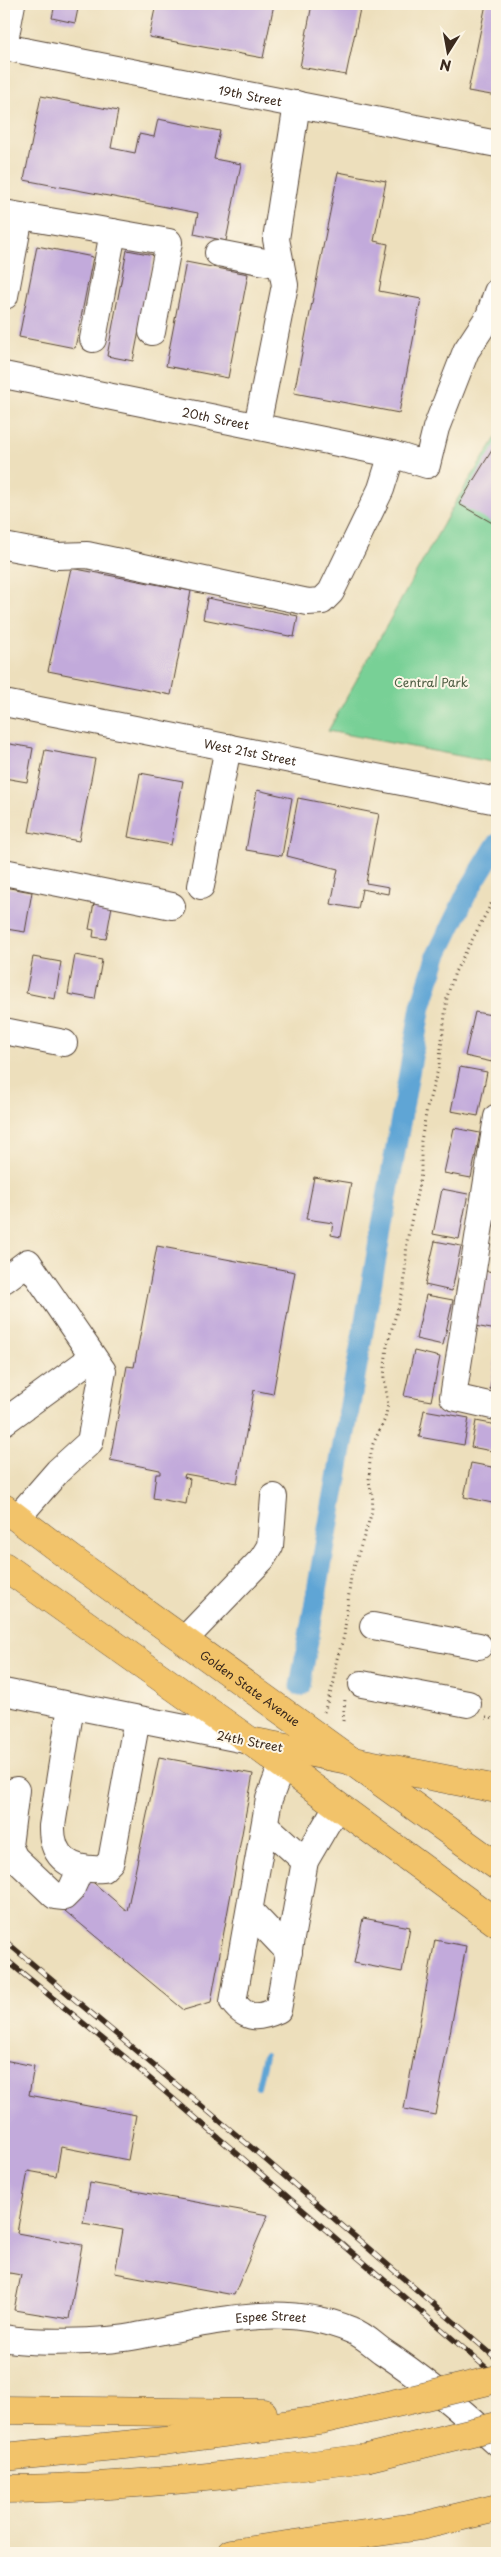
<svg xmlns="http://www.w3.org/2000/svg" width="501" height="2557" font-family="'Playpen Sans',sans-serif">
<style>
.green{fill:#78d096;stroke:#5a7d5a}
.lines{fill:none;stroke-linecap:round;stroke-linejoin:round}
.stream{stroke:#5fa5d5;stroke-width:6}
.canal{stroke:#5fa5d5;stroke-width:21}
.building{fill:#c2aadb}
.minor-casing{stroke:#564536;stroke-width:28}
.major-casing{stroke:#564536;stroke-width:29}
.highway-casing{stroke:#564536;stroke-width:29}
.path{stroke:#564536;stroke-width:3;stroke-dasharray:1 4;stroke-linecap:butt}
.minor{stroke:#fff;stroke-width:26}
.major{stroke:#f2c36a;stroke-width:28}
.highway{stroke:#f2c36a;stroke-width:28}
.rail-casing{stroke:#3b2a1e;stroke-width:5.5}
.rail{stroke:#fcf5e5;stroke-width:4;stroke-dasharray:11;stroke-linecap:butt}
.highway-bridge-casing{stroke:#564536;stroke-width:29;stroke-linecap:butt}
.highway-bridge{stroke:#f2c36a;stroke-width:28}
.labels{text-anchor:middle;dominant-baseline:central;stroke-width:4;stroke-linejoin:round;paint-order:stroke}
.street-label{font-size:12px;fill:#3b2a1e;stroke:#fcf5e5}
.park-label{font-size:12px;fill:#4d5c42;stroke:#fcf5e5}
</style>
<rect width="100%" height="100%" fill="#fcf5e5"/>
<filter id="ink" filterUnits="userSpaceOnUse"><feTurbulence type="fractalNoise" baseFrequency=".02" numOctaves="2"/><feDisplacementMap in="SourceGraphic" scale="10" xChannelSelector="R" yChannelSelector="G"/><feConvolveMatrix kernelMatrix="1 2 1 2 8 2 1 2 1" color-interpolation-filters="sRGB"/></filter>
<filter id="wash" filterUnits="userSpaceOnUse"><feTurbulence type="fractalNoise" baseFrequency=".0096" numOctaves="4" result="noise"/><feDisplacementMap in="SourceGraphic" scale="20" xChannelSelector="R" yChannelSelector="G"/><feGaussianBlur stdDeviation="1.12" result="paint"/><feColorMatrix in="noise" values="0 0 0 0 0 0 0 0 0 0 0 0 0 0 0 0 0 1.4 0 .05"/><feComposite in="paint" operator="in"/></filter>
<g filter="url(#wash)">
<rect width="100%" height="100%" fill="#eddfbc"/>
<polygon class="green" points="497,436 497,763 328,731 455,503"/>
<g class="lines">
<polyline class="stream" points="258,2087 265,2055"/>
<polyline class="canal" points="300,1686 421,1006 437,955 467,893 497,844"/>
</g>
<g id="blocks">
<g class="building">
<polygon points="55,4 79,4 75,23 52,18"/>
<polygon points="156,4 274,4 263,58 149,37"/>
<polygon points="312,4 361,4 346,75 300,67"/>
<polygon points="486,4 497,4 497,96 468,91"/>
<polygon points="41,96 118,111 111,148 135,153 139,134 154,137 158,119 220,131 214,159 241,164 226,241 194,234 198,213 24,180"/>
<polygon points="338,172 386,181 374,241 388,244 379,291 421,299 399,413 294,393"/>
<polygon points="37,246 93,257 75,348 19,337"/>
<polygon points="127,250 154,255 133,361 107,356"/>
<polygon points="186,262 248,274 228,378 166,366"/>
<polygon points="497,442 497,523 496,525 459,504"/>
<polygon points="71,568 191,591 171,695 48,671"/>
<polygon points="207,598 298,616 294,637 203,619"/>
<polygon points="4,743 33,748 27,782 4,778"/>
<polygon points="45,750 95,759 79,841 29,832"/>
<polygon points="140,773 183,781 171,845 128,837"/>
<polygon points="257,790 292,798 282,856 246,850"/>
<polygon points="298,798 379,814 366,883 389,887 388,894 362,889 358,909 331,904 338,869 287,856"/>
<polygon points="4,887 32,892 25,932 6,929 4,934"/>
<polygon points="94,903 112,906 106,939 93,937 94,930 89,929"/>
<polygon points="75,955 102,960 95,999 68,994"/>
<polygon points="33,957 61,962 55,999 26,993"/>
<polygon points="475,1012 497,1016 497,1036 492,1062 465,1056"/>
<polygon points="460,1067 487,1072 478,1116 451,1111"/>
<polygon points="454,1128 480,1133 471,1178 444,1173"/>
<polygon points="314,1177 351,1183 341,1237 331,1235 333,1223 306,1219"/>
<polygon points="442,1189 468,1194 459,1239 433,1234"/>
<polygon points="496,1214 497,1214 497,1227 494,1226"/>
<polygon points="435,1241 461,1246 452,1291 425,1285"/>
<polygon points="157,1246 295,1272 273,1394 254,1390 237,1483 185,1474 184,1477 190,1479 186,1504 153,1498 156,1474 160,1474 160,1470 110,1460 127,1366 134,1367"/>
<polygon points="488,1271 497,1273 497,1330 469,1325 481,1273"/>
<polygon points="426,1295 453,1300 443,1345 416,1339"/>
<polygon points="414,1351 440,1357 431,1401 404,1396"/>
<polygon points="496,1356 497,1356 497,1391 490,1389"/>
<polygon points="424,1410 469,1418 464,1445 419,1437"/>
<polygon points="476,1421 497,1425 497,1452 471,1447"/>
<polygon points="471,1463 497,1468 497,1504 464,1497"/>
<polygon points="159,1757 253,1774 211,2002 184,2010 65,1911 88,1878 127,1911"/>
<polygon points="363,1918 410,1927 402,1972 354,1963"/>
<polygon points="435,1940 466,1946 435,2115 404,2109"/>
<polygon points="4,2060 34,2066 29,2095 136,2115 128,2160 61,2147 56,2176 28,2171 17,2233 82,2245 69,2319 14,2310 21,2275 4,2272"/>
<polygon points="90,2183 268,2215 234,2295 115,2273 123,2230 83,2223"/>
</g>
</g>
</g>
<g filter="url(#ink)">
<use href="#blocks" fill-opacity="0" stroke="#564536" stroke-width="1"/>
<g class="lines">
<g class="minor-casing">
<g id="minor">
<polyline points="4,46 12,4"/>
<path id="s1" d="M4,47L497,144"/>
<polyline points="4,213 169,242 152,332"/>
<polyline points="218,253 281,265"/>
<polyline points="5,296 20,216"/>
<polyline points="93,339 113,232"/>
<path id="s2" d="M4,375L392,454L427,465L436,428L466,351L489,316L497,292"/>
<polyline points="257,426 285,285 276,239 297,104"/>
<polyline points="4,546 57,556 87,555 308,602 322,601 331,592 381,489 392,454"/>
<path id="s3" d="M4,703L497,801"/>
<polyline points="4,872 172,906"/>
<polyline points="201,886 228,747"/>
<polyline points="4,1031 64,1043"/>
<polyline points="497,1117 453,1397 497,1407"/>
<polyline points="4,1280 28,1262 103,1371 90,1442 58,1471 17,1518"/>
<polyline points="4,1422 93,1357"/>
<polyline points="373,1626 479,1646"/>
<polyline points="184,1640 262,1559 270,1546 274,1497"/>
<polyline points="362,1684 468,1704"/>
<polyline points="4,1692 250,1741"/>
<path d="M71,1706L52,1826C51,1859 72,1871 103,1869L111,1861L137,1719"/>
<path d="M282,1765L269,1799L233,2002C247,2020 258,2019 278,2010L305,1861L337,1806"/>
<polyline points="16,1790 9,1846 15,1858 55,1896 64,1897 71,1890 81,1868"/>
<polyline points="265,1825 305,1861"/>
<polyline points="250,1911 289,1952"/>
<path id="s4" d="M4,2338C33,2344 102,2342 132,2337C205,2324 279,2300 351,2330C362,2334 373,2344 382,2351C423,2378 461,2410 497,2443"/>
</g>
</g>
<g class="major-casing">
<polyline id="major" points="250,1741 497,1789"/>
</g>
<g class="highway-casing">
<g id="highway">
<path id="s5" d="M4,1508L77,1563L497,1866"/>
<polyline points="4,1566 250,1741 497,1923"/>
<polyline points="4,2410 263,2413"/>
<polyline points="4,2457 164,2441 320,2420 414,2399"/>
<path d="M4,2489C125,2488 245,2474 366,2458"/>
<polyline points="231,2553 421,2526 497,2508"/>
</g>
</g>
<g class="path">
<polyline points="497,744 493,768 497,770"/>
<polyline points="324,1712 334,1682 336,1662 344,1636 351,1576 371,1515 373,1500 369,1481 370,1459 373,1444 385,1419 388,1405 384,1377 387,1345 404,1287 407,1241 421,1174 421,1141 427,1108 439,1066 447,997 455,972 497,893"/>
<polyline points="486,1718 497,1719"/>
<polyline points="343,1721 345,1699"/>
</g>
<use href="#minor" class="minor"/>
<use href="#major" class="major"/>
<use href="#highway" class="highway"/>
<g class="rail-casing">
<g id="rail">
<polyline points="4,1940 252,2148 497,2359"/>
<polyline points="4,1958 127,2059 497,2377"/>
</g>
</g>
<use href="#rail" class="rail"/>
<g class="highway-bridge-casing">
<g id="highway-bridge">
<polyline points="414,2399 497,2379"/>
<polyline points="366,2458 497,2426"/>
</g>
</g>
<use href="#highway-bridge" class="highway-bridge"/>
</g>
</g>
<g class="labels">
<g class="street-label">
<text stroke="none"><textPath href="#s1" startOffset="251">19th Street</textPath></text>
<text stroke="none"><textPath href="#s2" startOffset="216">20th Street</textPath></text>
<text stroke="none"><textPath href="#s3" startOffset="251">West 21st Street</textPath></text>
<text stroke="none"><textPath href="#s5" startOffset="305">Golden State Avenue</textPath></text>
<text transform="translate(250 1741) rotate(11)">24th Street</text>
<text stroke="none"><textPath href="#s4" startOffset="269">Espee Street</textPath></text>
</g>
<g class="park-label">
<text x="431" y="682">Central Park</text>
</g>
</g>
<rect width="501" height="2557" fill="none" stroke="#fcf5e5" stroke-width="20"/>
<g transform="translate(448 52) rotate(191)" stroke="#fcf5e5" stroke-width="4" paint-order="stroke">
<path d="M0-4L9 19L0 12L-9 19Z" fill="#3b2a1e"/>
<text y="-8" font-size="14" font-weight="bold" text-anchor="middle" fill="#3b2a1e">N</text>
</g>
</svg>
